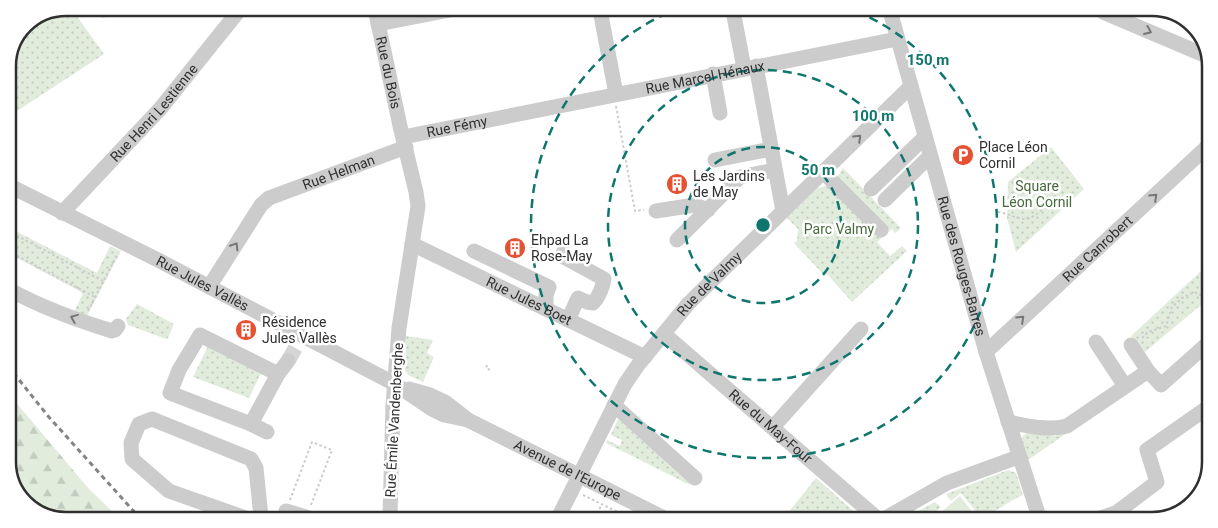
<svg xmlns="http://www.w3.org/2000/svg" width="1218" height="528" font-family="Roboto,sans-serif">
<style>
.grass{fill:url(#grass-dots)}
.forest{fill:url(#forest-firs)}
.garden{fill:#e1ecdd}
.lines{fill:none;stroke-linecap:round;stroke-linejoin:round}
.minor-tunnel{stroke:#d5d5d5;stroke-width:15;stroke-dasharray:15 8;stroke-linecap:butt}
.path{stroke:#ccc;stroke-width:2;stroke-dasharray:2.5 2.5;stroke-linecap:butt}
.minor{stroke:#ccc;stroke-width:15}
.rail{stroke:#848484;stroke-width:3;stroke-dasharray:5 4;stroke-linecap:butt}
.oneway{stroke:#767676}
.ring{fill:none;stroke:#0f766e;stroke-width:2.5;stroke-dasharray:9 6}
.labels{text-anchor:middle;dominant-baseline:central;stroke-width:5;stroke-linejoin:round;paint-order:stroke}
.street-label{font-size:14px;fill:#2f2f2f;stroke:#fff}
.poi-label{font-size:14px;fill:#2f2f2f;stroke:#fff;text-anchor:start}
.park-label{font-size:14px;fill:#466a3c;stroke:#fff}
.rim{fill:none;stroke:#2f2f2f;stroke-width:2.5}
.centre{fill:#0f766e;stroke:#fff;stroke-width:2.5}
.ring-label{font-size:15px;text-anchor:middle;font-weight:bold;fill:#0f766e;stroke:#fff;stroke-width:5;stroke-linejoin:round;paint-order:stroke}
</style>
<defs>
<pattern id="grass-dots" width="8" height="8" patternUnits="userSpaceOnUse" patternTransform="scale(1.25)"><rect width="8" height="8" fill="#e1ecdd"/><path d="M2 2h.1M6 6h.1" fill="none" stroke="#c1cbbe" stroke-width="1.8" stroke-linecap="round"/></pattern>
<pattern id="forest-firs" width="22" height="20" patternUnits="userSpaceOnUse" patternTransform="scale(1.25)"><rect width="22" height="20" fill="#e1ecdd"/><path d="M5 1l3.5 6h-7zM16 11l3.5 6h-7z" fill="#c1cbbe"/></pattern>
</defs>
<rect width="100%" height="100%" fill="#fff"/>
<g class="grass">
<polygon points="66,8 71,8 104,54 17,111 8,97 8,62 25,24"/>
<polygon points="1051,147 1084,189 1016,252 1007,218 1008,182"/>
<polygon points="843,168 901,228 895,233 892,229 877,242 890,256 902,246 907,251 852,302 825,272 823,274 794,243 797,241 798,229 787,218 818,188 825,186 833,188 840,182 838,176"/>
<polygon points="8,227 97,273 110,246 121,251 87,316 74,312 83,293 8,253"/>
<polygon points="1201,271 1208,279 1208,299 1145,352 1131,336"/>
<polygon points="137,304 174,324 168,338 166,339 128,325 126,319"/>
<polygon points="406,336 433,340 427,353 434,357 423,382 408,375 405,370"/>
<polygon points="208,346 261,373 249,398 193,377"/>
<polygon points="618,419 692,482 690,485 606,443 607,440 620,446 622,440 611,435"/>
<polygon points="1028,431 1055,436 1067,433 1028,460 1021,438"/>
<path d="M1008,470L1016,473L1023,495C1007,501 987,520 971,520L978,514L961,493L951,501L946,494Z"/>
<polygon points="816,478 859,516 860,519 783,519"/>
<polygon points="935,502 941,507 926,520 904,519"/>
</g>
<polygon class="forest" points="8,393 89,489 117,516 43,516 19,497 8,466"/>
<polygon class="garden" points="960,496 974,514 967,520 932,520"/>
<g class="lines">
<polyline class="minor-tunnel" points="288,361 296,347"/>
<g class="path">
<polyline points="616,106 635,211 644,210"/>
<path d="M998,212C1007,213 1017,219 1025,219C1036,219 1061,194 1059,184"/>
<polyline points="8,231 103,281"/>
<polyline points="8,251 95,297"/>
<polyline points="88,311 118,253"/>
<polyline points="1142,338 1148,332 1166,326 1172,307 1182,298 1194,292 1208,298"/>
<polyline points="487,365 486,368 492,371"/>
<polyline points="583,495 630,518"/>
<polyline points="290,500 312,442 332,450 311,505"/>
<polyline points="595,518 602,504"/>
</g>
<g class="minor">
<polyline points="97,8 103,10 112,8"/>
<path id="s1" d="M375,9L400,126L416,192L418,206L399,328L393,405L390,517"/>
<polyline points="600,10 616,94"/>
<path id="s2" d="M890,11L986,352L1040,520"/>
<polyline points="1103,12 1209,57"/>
<polyline points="734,16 744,68"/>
<polyline points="378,24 455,9"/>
<polyline points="756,66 783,211"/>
<polyline points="713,74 720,113"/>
<path id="s3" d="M403,137L897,39"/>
<polyline points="715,160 771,149"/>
<polyline points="823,172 881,230"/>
<path id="s4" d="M8,185L158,260L395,384L432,409L444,415L468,420"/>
<polyline points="871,189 925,137"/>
<polyline points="885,200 930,156"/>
<polyline points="656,211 695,205 708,210"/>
<path id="s5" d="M62,213L160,109L241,8"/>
<polyline points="677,240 740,177 775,170"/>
<path id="s6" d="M412,244L645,357"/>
<polyline points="474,251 549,287 546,295 546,309"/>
<path d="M564,251L562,256L604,279C603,286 599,297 593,303L587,302L578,298L568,320"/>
<path id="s7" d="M209,287L261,205L269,198L406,147"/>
<path d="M8,289C41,307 76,320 112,331L115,330L118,326"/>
<path id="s8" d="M664,334L878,519"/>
<polyline points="1096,342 1125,386"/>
<polyline points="1131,345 1148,371"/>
<path id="s9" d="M986,352L1209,145"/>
<path id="s10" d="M409,389L430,395L445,402L468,420L666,519"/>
<polyline points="614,405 695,478"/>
<path d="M1008,422C1027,426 1048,431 1067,426L1148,371L1161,385L1207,344"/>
<polyline points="251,424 170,393 179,370 200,335 278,374"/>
<polyline points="773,427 861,329"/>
<polyline points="267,432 251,424 278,374 288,361"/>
<polyline points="286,511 306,517"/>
<polyline points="243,517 169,491 132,459 131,443 139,424 152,419 251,459 256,468 261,517"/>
<path id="s11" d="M558,518L625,384L638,365L688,304L911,86"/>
<polyline points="884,519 947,483 1018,457"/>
<polyline points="1094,520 1116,513 1157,482 1147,450 1207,408"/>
</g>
<polyline class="rail" points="8,366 48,416 138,516"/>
</g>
<defs><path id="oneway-chevron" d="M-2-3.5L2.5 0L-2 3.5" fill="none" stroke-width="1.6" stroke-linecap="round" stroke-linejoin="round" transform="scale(1.25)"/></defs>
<g class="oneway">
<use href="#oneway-chevron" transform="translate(1148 31) rotate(23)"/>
<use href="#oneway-chevron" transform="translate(858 138) rotate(-44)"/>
<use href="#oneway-chevron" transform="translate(1154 197) rotate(-43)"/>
<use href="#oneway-chevron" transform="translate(235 246) rotate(-58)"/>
<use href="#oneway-chevron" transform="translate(74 318) rotate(-158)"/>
<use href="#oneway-chevron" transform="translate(1021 319) rotate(-43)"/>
</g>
<g class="ring">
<circle cx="763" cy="225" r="78"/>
<circle cx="763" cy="225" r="155"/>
<path d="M856 11A233 233 0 1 1 672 11"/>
</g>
<defs>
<g id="parking-disc" transform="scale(1.125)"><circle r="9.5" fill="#e45233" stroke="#fff"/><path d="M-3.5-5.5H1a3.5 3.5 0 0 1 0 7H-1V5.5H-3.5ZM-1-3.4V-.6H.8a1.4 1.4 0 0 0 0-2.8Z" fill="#fff"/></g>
<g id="building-disc" transform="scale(1.125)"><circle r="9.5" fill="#e45233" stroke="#fff"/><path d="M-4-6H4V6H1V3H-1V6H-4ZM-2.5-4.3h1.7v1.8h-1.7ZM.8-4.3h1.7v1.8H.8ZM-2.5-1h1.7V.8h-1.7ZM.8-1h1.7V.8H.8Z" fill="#fff"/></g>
</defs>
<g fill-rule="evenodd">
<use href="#parking-disc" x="963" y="155"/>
<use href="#building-disc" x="677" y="184"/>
<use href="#building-disc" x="515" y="248"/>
<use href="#building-disc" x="246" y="330"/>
</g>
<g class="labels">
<g class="street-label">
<text stroke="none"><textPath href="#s1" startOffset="65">Rue du Bois</textPath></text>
<text stroke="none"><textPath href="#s3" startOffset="308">Rue Marcel Hénaux</textPath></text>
<text stroke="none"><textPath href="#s5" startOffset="136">Rue Henri Lestienne</textPath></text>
<text stroke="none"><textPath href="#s3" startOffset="55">Rue Fémy</textPath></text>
<text stroke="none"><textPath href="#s7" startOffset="182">Rue Helman</textPath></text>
<text stroke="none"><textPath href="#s9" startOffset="152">Rue Canrobert</textPath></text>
<text stroke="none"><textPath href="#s2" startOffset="265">Rue des Rouges-Barres</textPath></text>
<text stroke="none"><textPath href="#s4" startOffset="218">Rue Jules Vallès</textPath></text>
<text stroke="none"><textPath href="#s11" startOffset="281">Rue de Valmy</textPath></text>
<text stroke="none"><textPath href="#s6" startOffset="130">Rue Jules Boet</textPath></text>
<text transform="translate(394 420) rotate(-87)">Rue Émile Vandenberghe</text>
<text stroke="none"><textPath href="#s8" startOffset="141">Rue du May-Four</textPath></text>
<text stroke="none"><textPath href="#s10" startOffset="179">Avenue de l'Europe</textPath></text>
</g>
<g class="poi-label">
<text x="979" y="147">Place Léon<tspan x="979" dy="16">Cornil</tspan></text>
<text x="693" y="176">Les Jardins<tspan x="693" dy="16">de May</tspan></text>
<text x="531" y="240">Ehpad La<tspan x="531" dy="16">Rose-May</tspan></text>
<text x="262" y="322">Résidence<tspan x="262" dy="16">Jules Vallès</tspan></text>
</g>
<g class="park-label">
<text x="1037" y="186">Square<tspan x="1037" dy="16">Léon Cornil</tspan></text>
<text x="839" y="229">Parc Valmy</text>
</g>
</g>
<path d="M0 0H1218V528H0ZM66 16H1152A50 50 0 0 1 1202 66V462A50 50 0 0 1 1152 512H66A50 50 0 0 1 16 462V66A50 50 0 0 1 66 16Z" fill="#fff" fill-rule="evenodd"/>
<path class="rim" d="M66 16H1152A50 50 0 0 1 1202 66V462A50 50 0 0 1 1152 512H66A50 50 0 0 1 16 462V66A50 50 0 0 1 66 16Z"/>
<circle cx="763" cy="225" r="8" class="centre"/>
<g class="ring-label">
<text x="928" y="65">150 m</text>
<text x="873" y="121">100 m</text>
<text x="818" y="175">50 m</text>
</g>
</svg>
